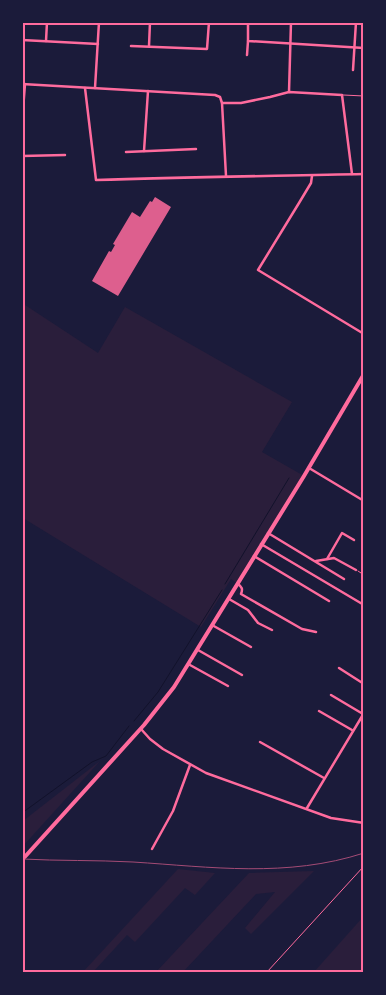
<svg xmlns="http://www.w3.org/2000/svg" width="386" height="995" font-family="'Open Sans',sans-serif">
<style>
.green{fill:#2a1e3b}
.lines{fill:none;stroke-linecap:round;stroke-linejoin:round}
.stream{stroke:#12122b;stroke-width:1}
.building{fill:#dd5f8e}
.path{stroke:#ff6b9d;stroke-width:1}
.service{stroke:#ff6b9d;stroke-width:1}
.minor{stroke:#ff6b9d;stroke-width:2.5}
.primary{stroke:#ff6b9d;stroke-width:4}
.rail{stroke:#a44b75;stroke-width:1}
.neatline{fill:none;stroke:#ff6b9d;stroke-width:2}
</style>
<rect width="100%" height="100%" fill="#1b1b3a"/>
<g class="green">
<polygon points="22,303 98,353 125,307 292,402 262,452 304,476 238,584 231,579 201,627 23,518"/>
<polygon points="100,761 23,846 23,821"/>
<polygon points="178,869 215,873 195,895 185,888 135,942 127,935 93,972 83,972"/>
<polygon points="314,871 251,934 245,928 275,892 256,894 183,972 156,972 249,873"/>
<polygon points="363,917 363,972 314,972"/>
</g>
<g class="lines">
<g class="stream">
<polyline points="360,492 364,485"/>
<polyline points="225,584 289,478"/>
<polyline points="134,721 158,692 222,590"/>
<polyline points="22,813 92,762 106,756 129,726"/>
</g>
</g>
<polygon class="building" points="155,197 171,207 118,296 92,281 109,251 111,252 115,245 113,244 132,212 140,217 150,201 152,202"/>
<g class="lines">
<polyline class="path" points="358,571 364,575"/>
<g class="service">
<polyline points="343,95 364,96"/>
<polyline points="267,972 364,866"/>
</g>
<g class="minor">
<polyline points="248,22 248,41 364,48"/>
<polyline points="22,40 98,44"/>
<polyline points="46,41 47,22"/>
<polyline points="131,46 207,49 209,22"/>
<polyline points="149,46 150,22"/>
<polyline points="247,55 248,41"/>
<polyline points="353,70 356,22"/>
<polyline points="22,84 215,95 220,97 222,103 226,176"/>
<path d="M85,88L96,180C185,177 274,176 364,174"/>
<polyline points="95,88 99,22"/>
<polyline points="289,92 291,22"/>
<polyline points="222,103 241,103 270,97 289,92 342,95 352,174"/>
<polyline points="22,123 25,84"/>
<polyline points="144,151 148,91"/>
<polyline points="126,152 196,149"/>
<polyline points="22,156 65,155"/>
<polyline points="312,176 311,183 299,203 258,270 364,334"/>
<polyline points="309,468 364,501"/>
<polyline points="268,533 344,579"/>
<polyline points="261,544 364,605"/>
<polyline points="254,556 329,601"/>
<polyline points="327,559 342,533 354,540"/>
<polyline points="316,561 334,558 356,570"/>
<path d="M238,584C242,587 243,589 241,594L302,629L316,632"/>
<polyline points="229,599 248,610 258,623 272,630"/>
<polyline points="212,625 251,647"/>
<polyline points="198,650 242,675"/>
<polyline points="190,665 228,686"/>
<polyline points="339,668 364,684"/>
<polyline points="331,695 363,714"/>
<polyline points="319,711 352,730"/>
<polyline points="141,729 150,739 163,749 206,773 331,818 364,823"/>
<polyline points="260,742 324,778"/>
<polyline points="307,808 364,713"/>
<polyline points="152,849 173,811 190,765"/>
</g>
<polyline class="primary" points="22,860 144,725 174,687 304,476 364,374"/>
<path class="rail" d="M22,859C59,861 96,860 133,862C211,867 287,878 364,853"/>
</g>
<rect width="386" height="995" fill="none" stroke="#1b1b3a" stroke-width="48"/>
<rect x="24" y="24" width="338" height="947" class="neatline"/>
</svg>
